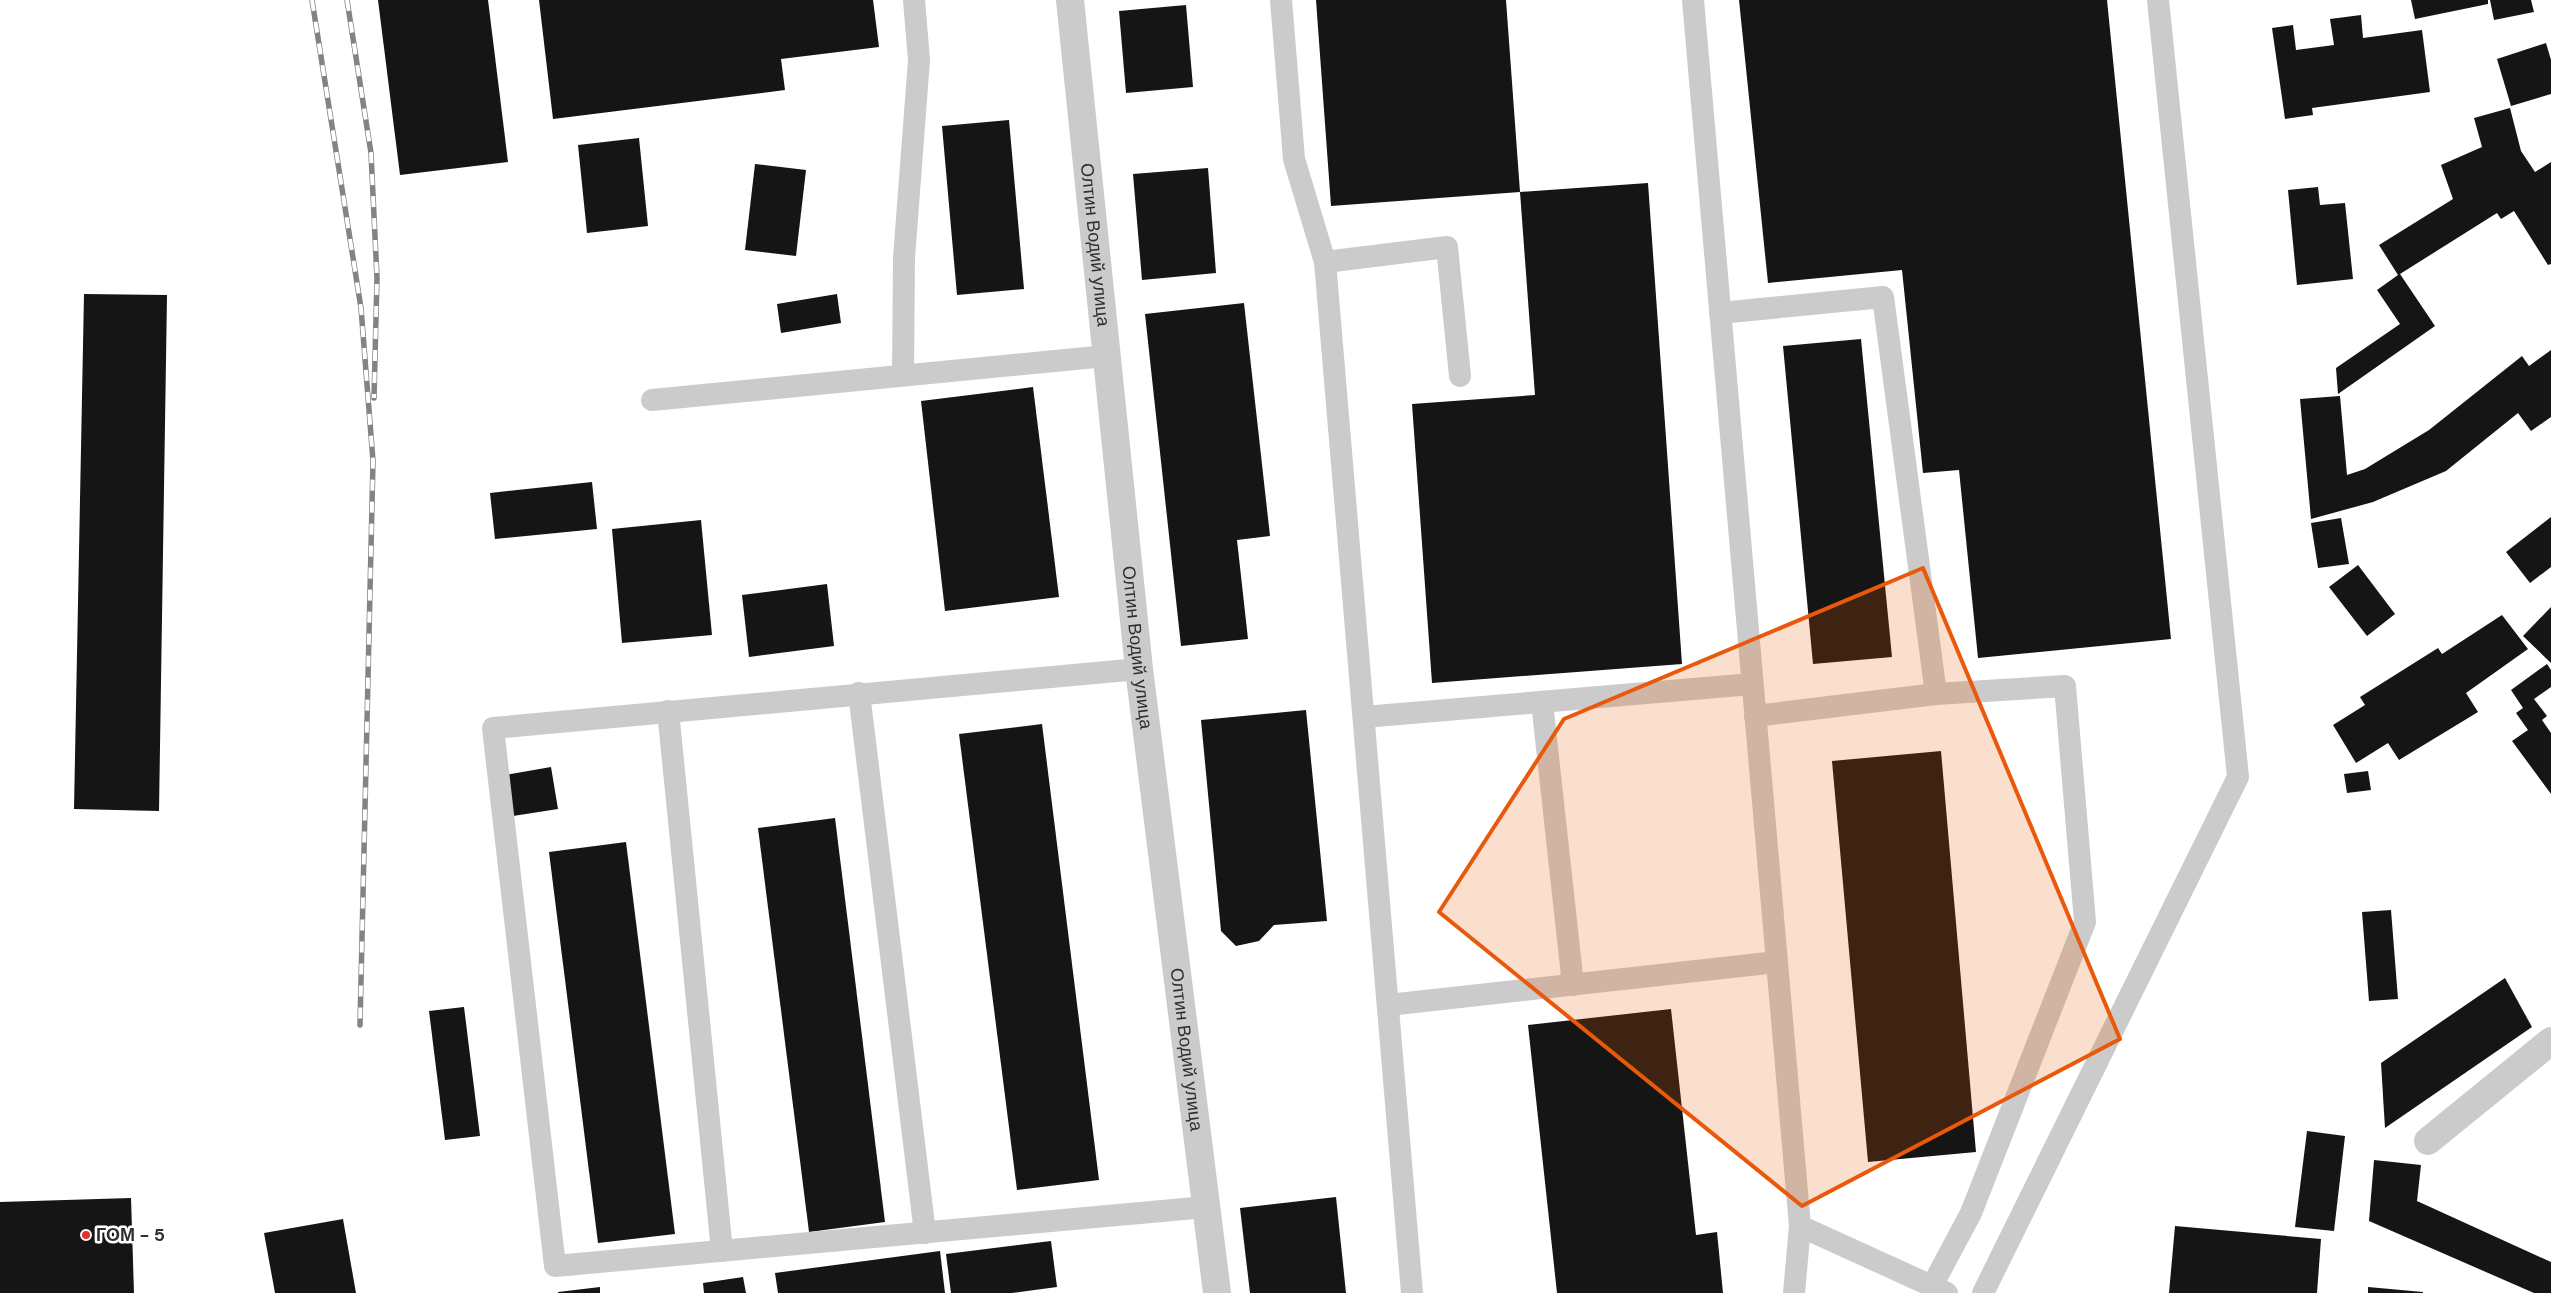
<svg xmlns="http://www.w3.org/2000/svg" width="2551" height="1293" font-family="'DM Sans',sans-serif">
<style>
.building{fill:#151515}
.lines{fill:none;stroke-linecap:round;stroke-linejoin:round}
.lane{stroke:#cbcbcb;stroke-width:22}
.street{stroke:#cbcbcb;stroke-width:28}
.rail-casing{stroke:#838383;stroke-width:5.5}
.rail{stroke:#fff;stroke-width:4;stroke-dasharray:11;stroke-linecap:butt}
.marked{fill:#e8590c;fill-opacity:0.2;stroke:#e8590c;stroke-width:4;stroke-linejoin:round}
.poi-dot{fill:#e33133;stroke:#fff;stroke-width:2}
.labels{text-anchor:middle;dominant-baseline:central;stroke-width:5;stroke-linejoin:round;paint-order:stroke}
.street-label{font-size:18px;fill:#2e2e2e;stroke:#fff}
.poi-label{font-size:18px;font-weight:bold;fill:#2e2e2e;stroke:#fff;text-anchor:start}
</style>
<rect width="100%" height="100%" fill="#fff"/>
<g class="building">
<polygon points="378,0 488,0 508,162 400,175"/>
<polygon points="539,0 873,0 879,47 781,59 785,90 553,119"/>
<polygon points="1316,0 1506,0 1520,192 1648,183 1682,664 1432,683 1412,404 1535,395 1520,192 1331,206"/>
<polygon points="1739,0 2107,0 2171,639 1978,658 1959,470 1923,473 1902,270 1768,283"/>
<polygon points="2411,0 2488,0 2488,4 2415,19"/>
<polygon points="2490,0 2531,0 2534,12 2494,20"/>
<polygon points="1186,5 1193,87 1126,93 1119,11"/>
<polygon points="2361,15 2363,38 2422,30 2430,92 2312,108 2313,115 2285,119 2272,28 2293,25 2296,50 2334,45 2330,19"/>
<polygon points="2546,43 2551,60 2551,94 2511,106 2497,59"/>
<polygon points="2510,108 2521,151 2535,172 2551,162 2551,264 2548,265 2514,211 2501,219 2497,213 2400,274 2435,326 2338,394 2336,368 2400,324 2377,290 2398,275 2379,245 2453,199 2441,165 2482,147 2474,118"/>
<polygon points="1009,120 1024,289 957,295 942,126"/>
<polygon points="639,138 648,226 587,233 578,145"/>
<polygon points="755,164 806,170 796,256 745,250"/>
<polygon points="1208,168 1216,273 1142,280 1133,174"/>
<polygon points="2318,187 2320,205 2345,203 2353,279 2297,285 2288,190"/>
<polygon points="84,294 167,295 159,811 74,809"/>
<polygon points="837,294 841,323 781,333 777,304"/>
<polygon points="1244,303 1270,536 1237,540 1248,639 1181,646 1145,314"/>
<polygon points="1861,339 1892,657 1813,664 1783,346"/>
<polygon points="2551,350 2551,417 2531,431 2518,413 2446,471 2373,502 2311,519 2300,399 2340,396 2347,475 2365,469 2429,430 2522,356 2529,366"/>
<polygon points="1033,387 1059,597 945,611 921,401"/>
<polygon points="592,482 597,529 495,539 490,493"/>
<polygon points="2551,517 2551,567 2530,583 2506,552"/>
<polygon points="2341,518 2349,564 2318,568 2311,523"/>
<polygon points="701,520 712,635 622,643 612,529"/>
<polygon points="2358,565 2395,614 2367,636 2329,587"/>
<polygon points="827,584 834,646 749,657 742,595"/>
<polygon points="2551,607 2551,663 2523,636"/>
<polygon points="2502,615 2528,649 2466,693 2478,712 2399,760 2388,743 2356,763 2333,725 2365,705 2360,697 2438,648 2442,654"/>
<polygon points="2547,664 2551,670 2551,687 2534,699 2547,716 2542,720 2551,733 2551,794 2512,741 2528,730 2516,713 2523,708 2511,690"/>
<polygon points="1306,710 1327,921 1274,925 1259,941 1236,946 1221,931 1201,720"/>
<polygon points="1042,724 1099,1180 1017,1190 959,734"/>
<polygon points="1941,751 1976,1152 1868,1162 1832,761"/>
<polygon points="551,767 558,809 513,816 505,775"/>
<polygon points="2368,771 2371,790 2347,793 2344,774"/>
<polygon points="835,818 885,1222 809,1232 758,828"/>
<polygon points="626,842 675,1234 598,1243 549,852"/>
<polygon points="2391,910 2398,999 2369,1001 2362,912"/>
<polygon points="2505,978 2532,1027 2385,1128 2381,1063"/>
<polygon points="464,1007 480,1136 445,1140 429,1011"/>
<polygon points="1671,1009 1696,1235 1717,1232 1723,1293 1557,1293 1528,1025"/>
<polygon points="2307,1131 2345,1136 2334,1231 2295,1227"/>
<polygon points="2374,1160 2421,1165 2417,1201 2551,1262 2551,1293 2534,1293 2369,1221"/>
<polygon points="1336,1197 1346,1293 1250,1293 1240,1208"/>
<polygon points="131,1198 134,1293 0,1293 0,1202"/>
<polygon points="343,1219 356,1293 275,1293 264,1233"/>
<polygon points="2175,1226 2321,1239 2317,1293 2169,1293"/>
<polygon points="1051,1241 1057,1287 1012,1293 951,1293 946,1254"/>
<polygon points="940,1251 945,1293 778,1293 775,1273"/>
<polygon points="743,1277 746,1293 704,1293 703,1283"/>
<polygon points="600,1287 600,1293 558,1293 558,1292"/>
<polygon points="2368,1287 2423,1292 2423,1293 2368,1293"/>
</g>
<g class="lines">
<g class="lane">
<polyline points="1281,0 1294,159 1325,262 1412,1293"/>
<polyline points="1693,0 1800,1226 1947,1293"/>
<polyline points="1325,262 1447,247 1460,376"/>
<polyline points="1720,313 1883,297 1936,694 1755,716"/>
<polyline points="903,375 904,258 919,60 914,0"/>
<polyline points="652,400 1106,356"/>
<polyline points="1139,669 493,728 555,1266 1206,1207"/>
<polyline points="859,693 925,1233"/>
<polyline points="1542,702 1573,985"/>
<polyline points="668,711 722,1251"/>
<polyline points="1364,717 1752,684"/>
<polyline points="1388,1005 1777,962"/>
<polyline points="1932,1286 1971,1213 2085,922 2065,686 1936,694"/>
<polyline points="1794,1293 1800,1226"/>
<polyline points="1983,1293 2238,777 2158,0"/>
</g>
<g class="street">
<path id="s1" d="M1070,0L1139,669L1217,1293"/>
<polyline points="2428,1141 2551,1041"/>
</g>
<g class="rail-casing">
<g id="rail">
<polyline points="312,0 361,308 373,461 360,1025"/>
<polyline points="347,0 371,153 377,278 374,398"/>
</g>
</g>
<use href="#rail" class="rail"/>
</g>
<path class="marked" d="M1923,568L2120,1039L1802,1206L1439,912L1564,719Z"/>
<circle class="poi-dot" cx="86" cy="1235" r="5"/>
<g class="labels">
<g class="street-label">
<text stroke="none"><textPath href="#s1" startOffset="246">Олтин Водий улица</textPath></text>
<text stroke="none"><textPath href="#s1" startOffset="651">Олтин Водий улица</textPath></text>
<text stroke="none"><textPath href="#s1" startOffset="1056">Олтин Водий улица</textPath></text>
</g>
<g class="poi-label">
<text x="96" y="1235">ГОМ - 5</text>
</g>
</g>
</svg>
